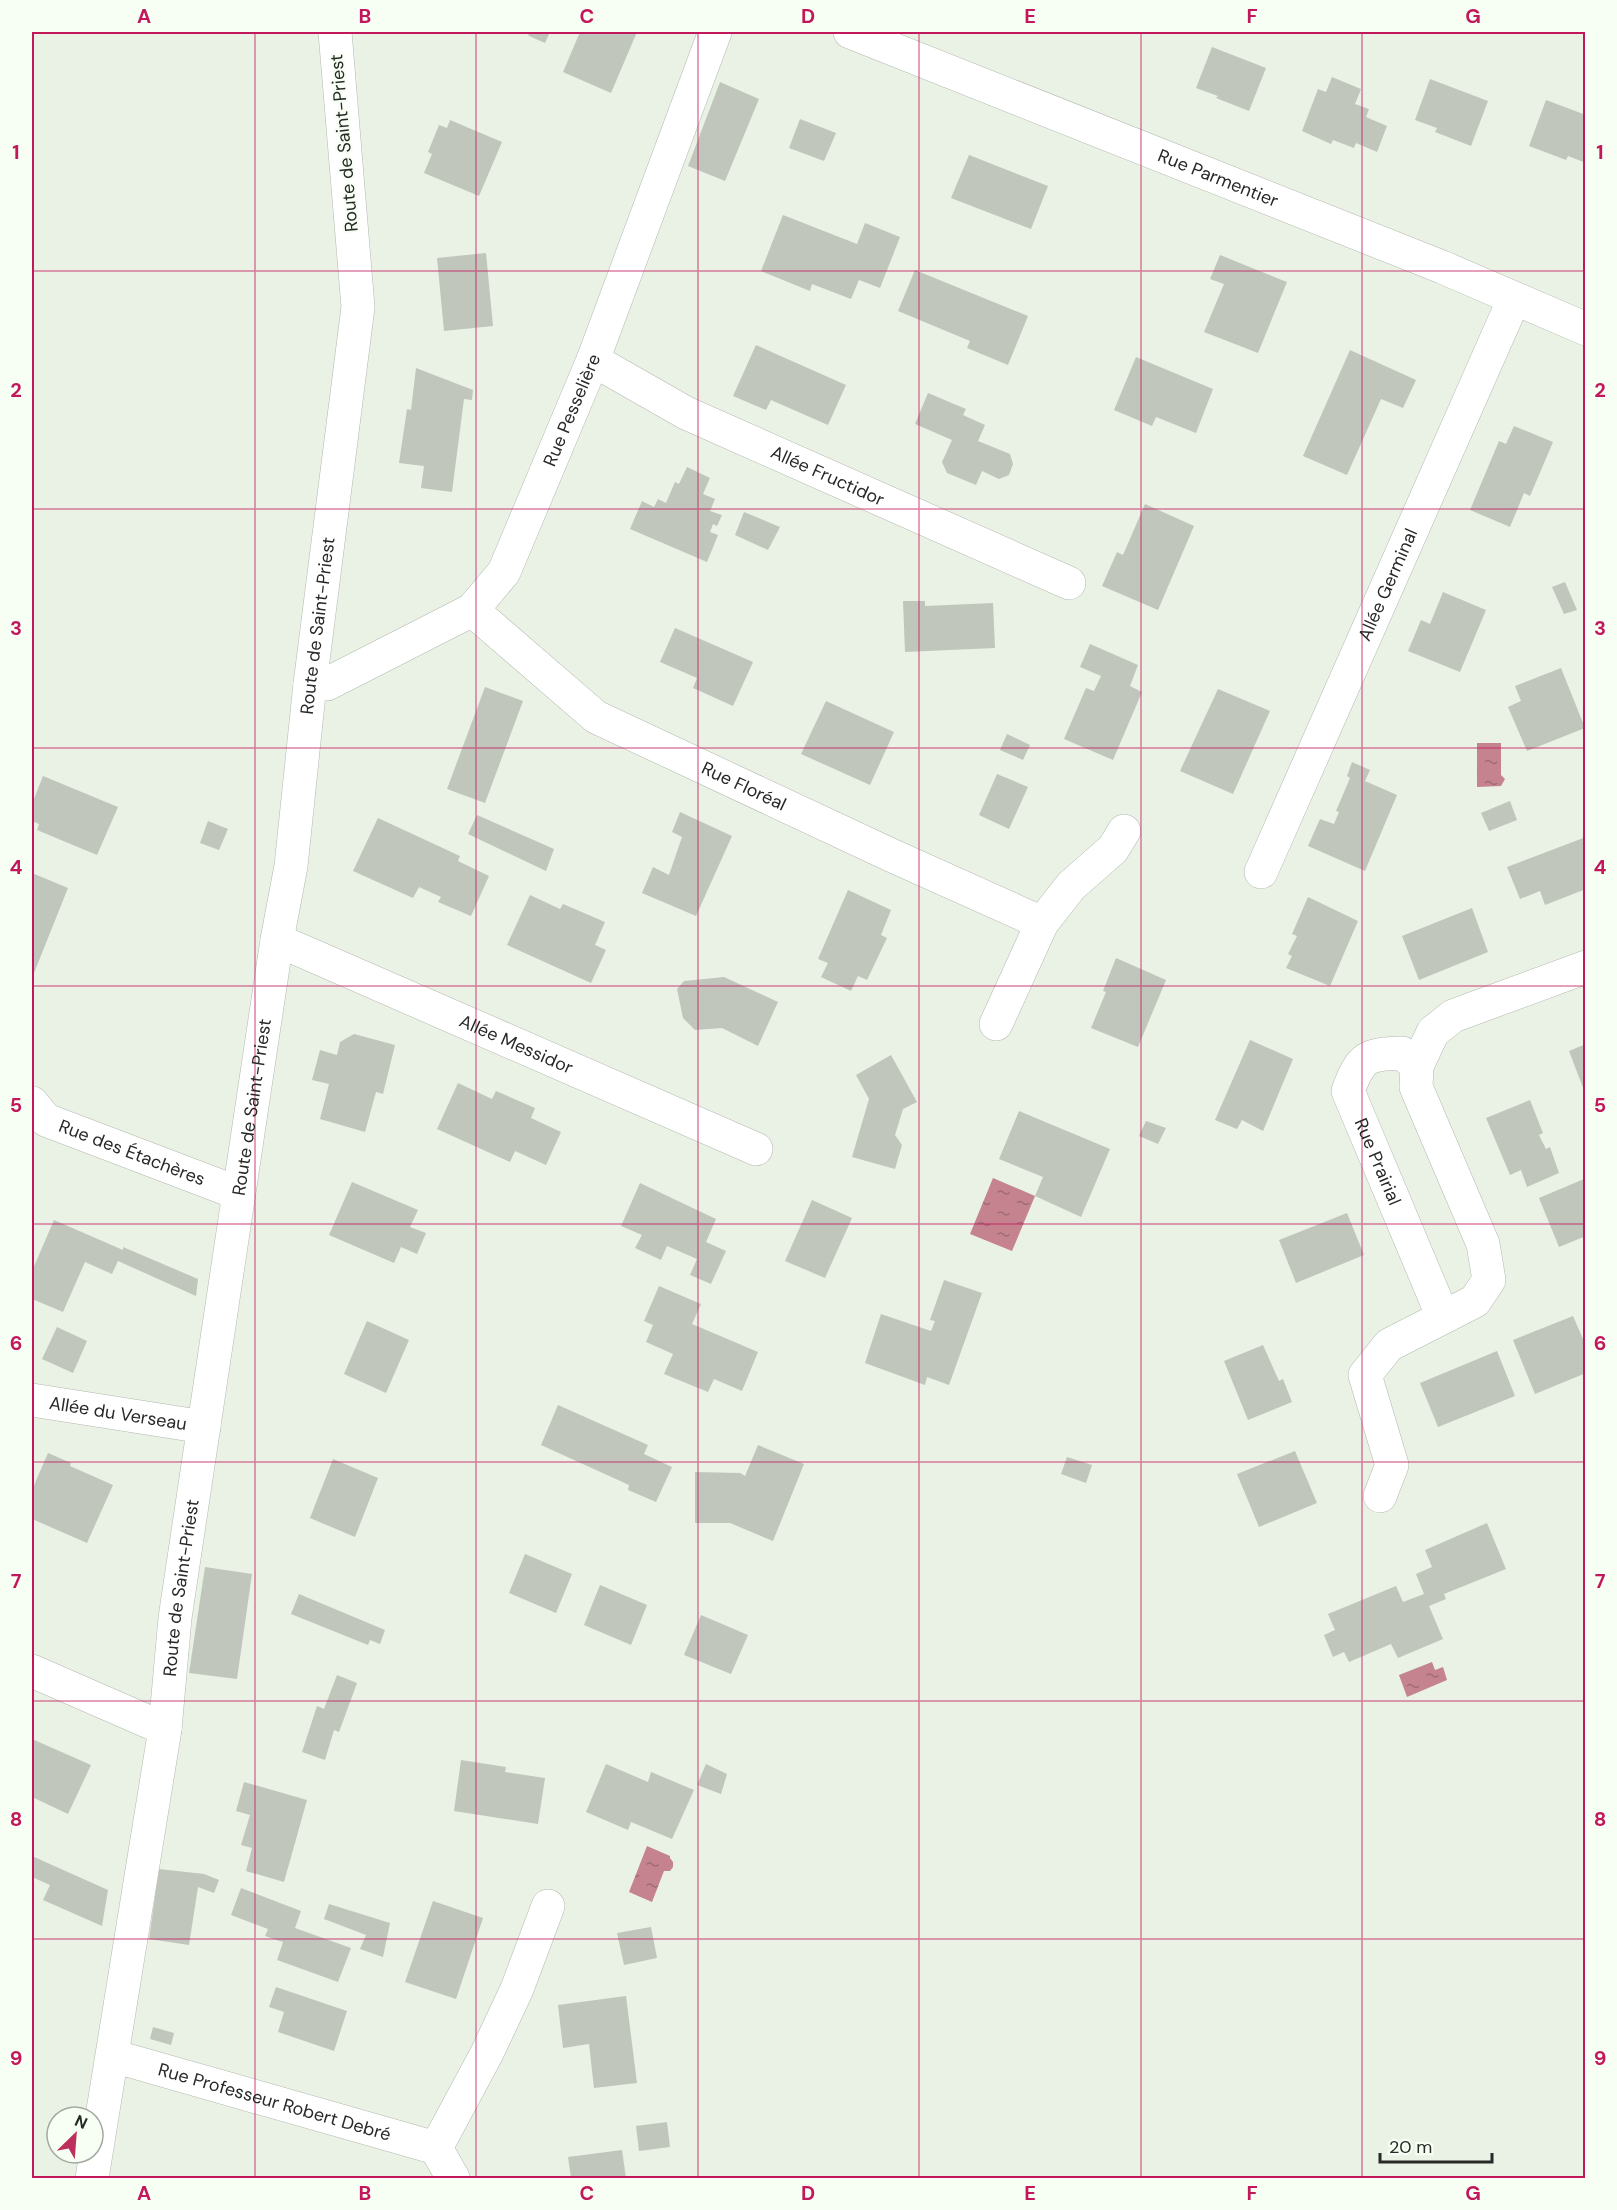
<svg xmlns="http://www.w3.org/2000/svg" width="1617" height="2210" font-family="'DM Sans',sans-serif">
<style>
.water{fill:url(#water-ripples)}
.building{fill:#c0c6bc}
.lines{fill:none;stroke-linecap:round;stroke-linejoin:round}
.minor-casing{stroke:#b3b9af;stroke-width:34}
.minor{stroke:#fff;stroke-width:33}
.grid{fill:none;stroke:#c2185b;stroke-width:1.5;stroke-opacity:0.55}
.labels{text-anchor:middle;dominant-baseline:central;stroke-width:4.5;stroke-linejoin:round;paint-order:stroke}
.street-label{font-size:18px;fill:#262925;stroke:#f7fef3}
.neatline{fill:none;stroke:#c2185b;stroke-width:2}
.grid-label{font-size:20px;text-anchor:middle;font-weight:bold;fill:#c2185b}
</style>
<defs>
<pattern id="water-ripples" width="26" height="14" patternUnits="userSpaceOnUse" patternTransform="scale(1.5)"><rect width="26" height="14" fill="#c4838f"/><path d="M2 4q2-2 4 0t4 0M15 11q2-2 4 0t4 0" fill="none" stroke="#9f6b75"/></pattern>
</defs>
<rect width="100%" height="100%" fill="#eaf1e5"/>
<g class="water">
<polygon points="1477,743 1501,743 1501,775 1505,779 1501,786 1477,787"/>
<polygon points="993,1178 1035,1196 1012,1251 970,1234"/>
<polygon points="1432,1662 1435,1670 1443,1667 1447,1680 1407,1697 1399,1675"/>
<polygon points="647,1846 670,1856 670,1858 673,1862 673,1867 670,1871 664,1871 652,1902 629,1892"/>
</g>
<g class="building">
<polygon points="527,32 550,32 545,43 529,36"/>
<polygon points="580,32 637,32 611,93 563,72"/>
<polygon points="1212,47 1266,68 1249,111 1216,98 1218,96 1196,88"/>
<polygon points="1332,77 1361,89 1355,104 1369,109 1366,117 1387,126 1377,152 1356,143 1354,148 1333,140 1331,144 1302,131 1318,89 1326,92"/>
<polygon points="1430,79 1488,101 1471,146 1435,132 1437,128 1415,120"/>
<polygon points="720,82 759,99 725,181 688,166"/>
<polygon points="1546,100 1586,115 1586,163 1568,156 1566,160 1529,146"/>
<polygon points="800,119 836,133 824,161 789,148"/>
<polygon points="450,120 502,142 479,196 424,173 432,154 428,152 439,125 447,128"/>
<polygon points="969,155 1048,186 1031,229 951,198"/>
<polygon points="783,215 857,244 865,223 900,237 880,288 859,280 851,299 812,284 810,291 761,271"/>
<polygon points="486,253 493,326 444,331 437,258"/>
<polygon points="1220,255 1287,282 1258,353 1204,332 1224,284 1210,279"/>
<polygon points="915,270 1028,316 1008,365 967,348 970,341 898,311"/>
<polygon points="756,345 846,385 828,425 771,400 766,410 733,396"/>
<polygon points="1350,350 1416,380 1403,408 1381,399 1347,475 1303,456"/>
<polygon points="1136,357 1213,389 1196,433 1156,417 1152,426 1114,410"/>
<polygon points="416,368 473,390 472,400 464,399 452,492 421,488 424,466 399,463 407,409 411,410"/>
<polygon points="928,393 966,409 963,415 985,425 978,441 1010,454 1013,464 1009,475 999,479 982,471 976,485 947,473 942,462 952,440 915,424"/>
<polygon points="1514,426 1553,442 1530,496 1524,493 1510,527 1470,510 1499,441 1506,444"/>
<polygon points="687,467 710,478 703,494 715,499 710,511 722,515 717,526 713,524 710,532 718,535 707,562 630,529 642,501 654,507 658,499 666,503 675,482 679,484"/>
<polygon points="1145,504 1194,526 1158,610 1102,586 1117,552 1123,555"/>
<polygon points="744,512 780,527 768,550 735,535"/>
<polygon points="1565,582 1577,610 1564,614 1552,587"/>
<polygon points="1443,592 1486,610 1460,672 1408,651 1421,620 1430,624"/>
<polygon points="903,601 925,601 925,606 993,603 995,648 905,652"/>
<polygon points="675,628 753,662 733,706 693,688 697,678 660,662"/>
<polygon points="1090,644 1138,665 1130,686 1142,692 1113,760 1064,739 1086,688 1094,691 1101,676 1080,667"/>
<polygon points="1561,668 1585,728 1527,751 1508,707 1521,701 1515,686"/>
<polygon points="485,687 523,701 485,803 447,789"/>
<polygon points="1218,689 1270,711 1233,794 1180,771"/>
<polygon points="826,701 894,732 870,785 801,754"/>
<polygon points="1007,734 1030,745 1023,760 1000,750"/>
<polygon points="1352,762 1370,770 1365,781 1397,795 1365,871 1308,846 1320,819 1334,824 1339,812 1336,811 1350,778 1347,776"/>
<polygon points="997,774 1028,787 1009,829 979,815"/>
<polygon points="43,776 118,807 97,855 37,830 39,824 32,821 32,804"/>
<polygon points="1510,801 1517,820 1489,831 1481,813"/>
<polygon points="680,812 732,836 696,916 642,893 653,867 669,875 682,837 672,832"/>
<polygon points="477,815 554,849 546,871 468,834"/>
<polygon points="378,818 460,856 458,861 489,876 471,916 438,902 441,897 419,887 413,898 353,871"/>
<polygon points="208,821 228,829 219,850 200,843"/>
<polygon points="1586,837 1586,889 1545,905 1540,891 1520,899 1507,867"/>
<polygon points="32,873 68,888 32,978"/>
<polygon points="848,890 891,910 881,935 887,938 867,980 858,976 851,991 821,977 828,963 818,959"/>
<polygon points="530,895 560,909 563,904 605,922 595,945 606,950 591,983 507,945"/>
<polygon points="1308,897 1358,921 1330,986 1286,968 1292,956 1288,954 1297,936 1292,934"/>
<polygon points="1472,908 1488,952 1419,980 1402,936"/>
<polygon points="1116,958 1166,980 1138,1047 1091,1028 1106,992 1103,991"/>
<polygon points="724,977 778,1002 758,1046 722,1028 695,1030 683,1018 677,989 684,981"/>
<polygon points="354,1034 395,1045 383,1094 376,1092 365,1132 320,1119 329,1084 312,1080 320,1050 337,1055 340,1042"/>
<polygon points="1250,1040 1293,1059 1263,1131 1242,1120 1237,1129 1215,1120"/>
<polygon points="1586,1044 1586,1093 1585,1093 1569,1051"/>
<polygon points="891,1055 917,1102 903,1109 895,1135 902,1145 895,1169 852,1157 869,1099 856,1075"/>
<polygon points="458,1083 492,1099 496,1091 535,1108 531,1118 561,1132 546,1165 515,1151 510,1162 437,1129"/>
<polygon points="1530,1100 1543,1133 1539,1135 1546,1149 1550,1147 1559,1173 1527,1187 1521,1170 1510,1175 1486,1118"/>
<polygon points="1019,1111 1110,1149 1081,1217 1035,1196 1043,1177 999,1159"/>
<polygon points="1146,1121 1166,1128 1158,1144 1139,1136"/>
<polygon points="1584,1179 1586,1236 1559,1247 1539,1198"/>
<polygon points="352,1182 418,1210 410,1227 426,1233 417,1254 401,1247 394,1263 329,1235"/>
<polygon points="640,1183 716,1219 706,1242 726,1251 711,1284 690,1275 697,1259 667,1246 661,1260 635,1248 642,1235 621,1226"/>
<polygon points="812,1200 852,1218 825,1278 785,1261"/>
<polygon points="1347,1213 1364,1255 1296,1283 1279,1240"/>
<polygon points="54,1220 123,1250 123,1247 198,1279 196,1296 118,1261 112,1274 85,1262 63,1312 32,1299 32,1271"/>
<polygon points="944,1280 982,1293 949,1385 927,1377 925,1385 865,1363 881,1314 931,1331 935,1321 930,1320"/>
<polygon points="659,1286 701,1304 692,1324 758,1352 742,1391 714,1379 708,1392 664,1374 673,1354 646,1342 653,1325 644,1321"/>
<polygon points="1573,1316 1586,1346 1586,1373 1535,1394 1513,1340"/>
<polygon points="367,1321 409,1340 386,1393 344,1374"/>
<polygon points="57,1327 87,1341 73,1373 42,1359"/>
<polygon points="1263,1345 1279,1381 1283,1379 1292,1402 1248,1420 1224,1361"/>
<polygon points="1497,1351 1515,1396 1438,1427 1420,1383"/>
<polygon points="558,1405 648,1445 644,1454 672,1467 656,1502 628,1490 629,1485 541,1445"/>
<polygon points="758,1445 804,1464 773,1541 730,1523 695,1523 695,1472 740,1473 745,1476"/>
<polygon points="1295,1451 1317,1503 1259,1527 1237,1474"/>
<polygon points="48,1453 71,1463 70,1466 113,1485 87,1543 32,1519 32,1490"/>
<polygon points="1067,1457 1092,1465 1086,1483 1061,1474"/>
<polygon points="333,1459 378,1478 355,1537 310,1518"/>
<polygon points="1487,1523 1506,1569 1444,1594 1446,1599 1429,1606 1443,1639 1398,1658 1391,1644 1349,1662 1344,1652 1333,1657 1324,1635 1335,1630 1328,1614 1396,1586 1403,1602 1424,1594 1416,1574 1432,1567 1425,1550"/>
<polygon points="525,1554 572,1574 556,1613 509,1593"/>
<polygon points="205,1567 252,1574 237,1679 189,1673"/>
<polygon points="600,1585 647,1605 631,1645 584,1625"/>
<polygon points="299,1594 385,1630 380,1644 370,1640 368,1645 291,1614"/>
<polygon points="701,1615 748,1635 731,1674 684,1655"/>
<polygon points="337,1675 357,1683 339,1732 334,1730 325,1760 302,1752 317,1706 324,1709"/>
<polygon points="32,1739 91,1765 68,1814 32,1797"/>
<polygon points="461,1760 506,1767 505,1772 545,1778 538,1824 454,1811"/>
<polygon points="606,1764 648,1782 651,1772 694,1790 672,1839 631,1822 628,1830 586,1812"/>
<polygon points="706,1764 727,1774 721,1794 697,1785"/>
<polygon points="244,1782 307,1800 284,1882 246,1871 252,1848 241,1845 250,1815 236,1811"/>
<polygon points="32,1856 108,1890 102,1926 43,1900 50,1885 32,1877"/>
<polygon points="159,1869 204,1874 219,1880 214,1893 198,1887 189,1945 149,1939"/>
<polygon points="241,1888 301,1911 295,1928 351,1948 338,1982 277,1960 283,1942 265,1936 268,1929 231,1915"/>
<polygon points="433,1901 483,1918 456,1999 405,1982"/>
<polygon points="329,1904 390,1923 383,1957 360,1949 366,1935 324,1919"/>
<polygon points="651,1927 657,1958 624,1965 617,1933"/>
<polygon points="276,1987 347,2011 334,2051 278,2032 284,2012 269,2007"/>
<polygon points="626,1996 637,2083 594,2088 589,2044 563,2048 558,2005"/>
<polygon points="153,2027 174,2033 171,2045 150,2039"/>
<polygon points="667,2122 670,2147 639,2151 636,2126"/>
<polygon points="622,2150 626,2178 571,2178 568,2157"/>
</g>
<g class="lines">
<g class="minor-casing">
<g id="minor">
<path id="s1" d="M850,32L1442,267L1586,329"/>
<path id="s2" d="M593,360L686,413L1069,583"/>
<path id="s3" d="M472,610L596,717L893,856L1042,923L996,1024"/>
<path id="s4" d="M310,684H327L472,610L504,572L593,360L715,32"/>
<path id="s5" d="M1261,872L1514,299"/>
<polyline points="1042,923 1071,886 1113,849 1124,831"/>
<path id="s6" d="M277,940L756,1149"/>
<path id="s7" d="M1417,1066L1402,1053C1367,1054 1361,1056 1348,1091L1443,1317"/>
<path id="s8" d="M32,1103L46,1120L238,1193"/>
<path id="s9" d="M32,1400L204,1427"/>
<polyline points="1380,1496 1392,1465 1365,1375 1389,1345 1475,1301 1489,1280 1483,1244 1416,1087 1417,1066 1433,1032 1453,1016 1586,967"/>
<polyline points="32,1671 165,1729"/>
<path id="s10" d="M113,2056L436,2148L487,2053L517,1989L548,1906"/>
<polyline points="436,2148 453,2178"/>
<path id="s11" d="M92,2178L165,1729L175,1618L277,940L291,866L310,684L358,307L335,32"/>
</g>
</g>
<use href="#minor" class="minor"/>
</g>
<path class="grid" d="M255,32V2178M476,32V2178M698,32V2178M919,32V2178M1141,32V2178M1362,32V2178M32,271H1586M32,509H1586M32,748H1586M32,986H1586M32,1224H1586M32,1462H1586M32,1701H1586M32,1939H1586"/>
<g class="labels">
<g class="street-label">
<text transform="translate(344 143) rotate(-95)">Route de Saint-Priest</text>
<text stroke="none"><textPath href="#s1" startOffset="396">Rue Parmentier</textPath></text>
<text stroke="none"><textPath href="#s4" startOffset="405">Rue Pesselière</textPath></text>
<text stroke="none"><textPath href="#s2" startOffset="262">Allée Fructidor</textPath></text>
<text stroke="none"><textPath href="#s5" startOffset="314">Allée Germinal</textPath></text>
<text stroke="none"><textPath href="#s11" startOffset="1569">Route de Saint-Priest</textPath></text>
<text stroke="none"><textPath href="#s3" startOffset="327">Rue Floréal</textPath></text>
<text stroke="none"><textPath href="#s6" startOffset="261">Allée Messidor</textPath></text>
<text stroke="none"><textPath href="#s11" startOffset="1083">Route de Saint-Priest</textPath></text>
<text stroke="none"><textPath href="#s8" startOffset="114">Rue des Étachères</textPath></text>
<text stroke="none"><textPath href="#s7" startOffset="170">Rue Prairial</textPath></text>
<text stroke="none"><textPath href="#s9" startOffset="87">Allée du Verseau</textPath></text>
<text stroke="none"><textPath href="#s11" startOffset="597">Route de Saint-Priest</textPath></text>
<text stroke="none"><textPath href="#s10" startOffset="168">Rue Professeur Robert Debré</textPath></text>
</g>
</g>
<rect width="1617" height="2210" fill="none" stroke="#f7fef3" stroke-width="66"/>
<g transform="translate(75 2135) rotate(25)"><circle r="28" fill="#f7fef3" stroke="#a3a9a1" stroke-width="1.5"/>
<path d="M0-4.5L10 22L0 15L-10 22Z" fill="#bd2f5c"/>
<text y="-9" font-size="16" font-weight="bold" text-anchor="middle" fill="#262925">N</text>
</g>
<path d="M1380 2153v9h112v-9" fill="none" stroke="#262925" stroke-width="3"/>
<text x="1389" y="2153" font-size="18" fill="#262925" stroke="#f7fef3" stroke-width="4.5" paint-order="stroke">20 m</text>
<rect x="33" y="33" width="1551" height="2144" class="neatline"/>
<g class="grid-label">
<text x="144" y="23">A</text>
<text x="365" y="23">B</text>
<text x="587" y="23">C</text>
<text x="808" y="23">D</text>
<text x="1030" y="23">E</text>
<text x="1252" y="23">F</text>
<text x="1473" y="23">G</text>
<text x="16" y="159">1</text>
<text x="1600" y="159">1</text>
<text x="16" y="397">2</text>
<text x="1600" y="397">2</text>
<text x="16" y="635">3</text>
<text x="1600" y="635">3</text>
<text x="16" y="874">4</text>
<text x="1600" y="874">4</text>
<text x="16" y="1112">5</text>
<text x="1600" y="1112">5</text>
<text x="16" y="1350">6</text>
<text x="1600" y="1350">6</text>
<text x="16" y="1588">7</text>
<text x="1600" y="1588">7</text>
<text x="16" y="1826">8</text>
<text x="1600" y="1826">8</text>
<text x="16" y="2065">9</text>
<text x="1600" y="2065">9</text>
<text x="144" y="2200">A</text>
<text x="365" y="2200">B</text>
<text x="587" y="2200">C</text>
<text x="808" y="2200">D</text>
<text x="1030" y="2200">E</text>
<text x="1252" y="2200">F</text>
<text x="1473" y="2200">G</text>
</g>
</svg>
